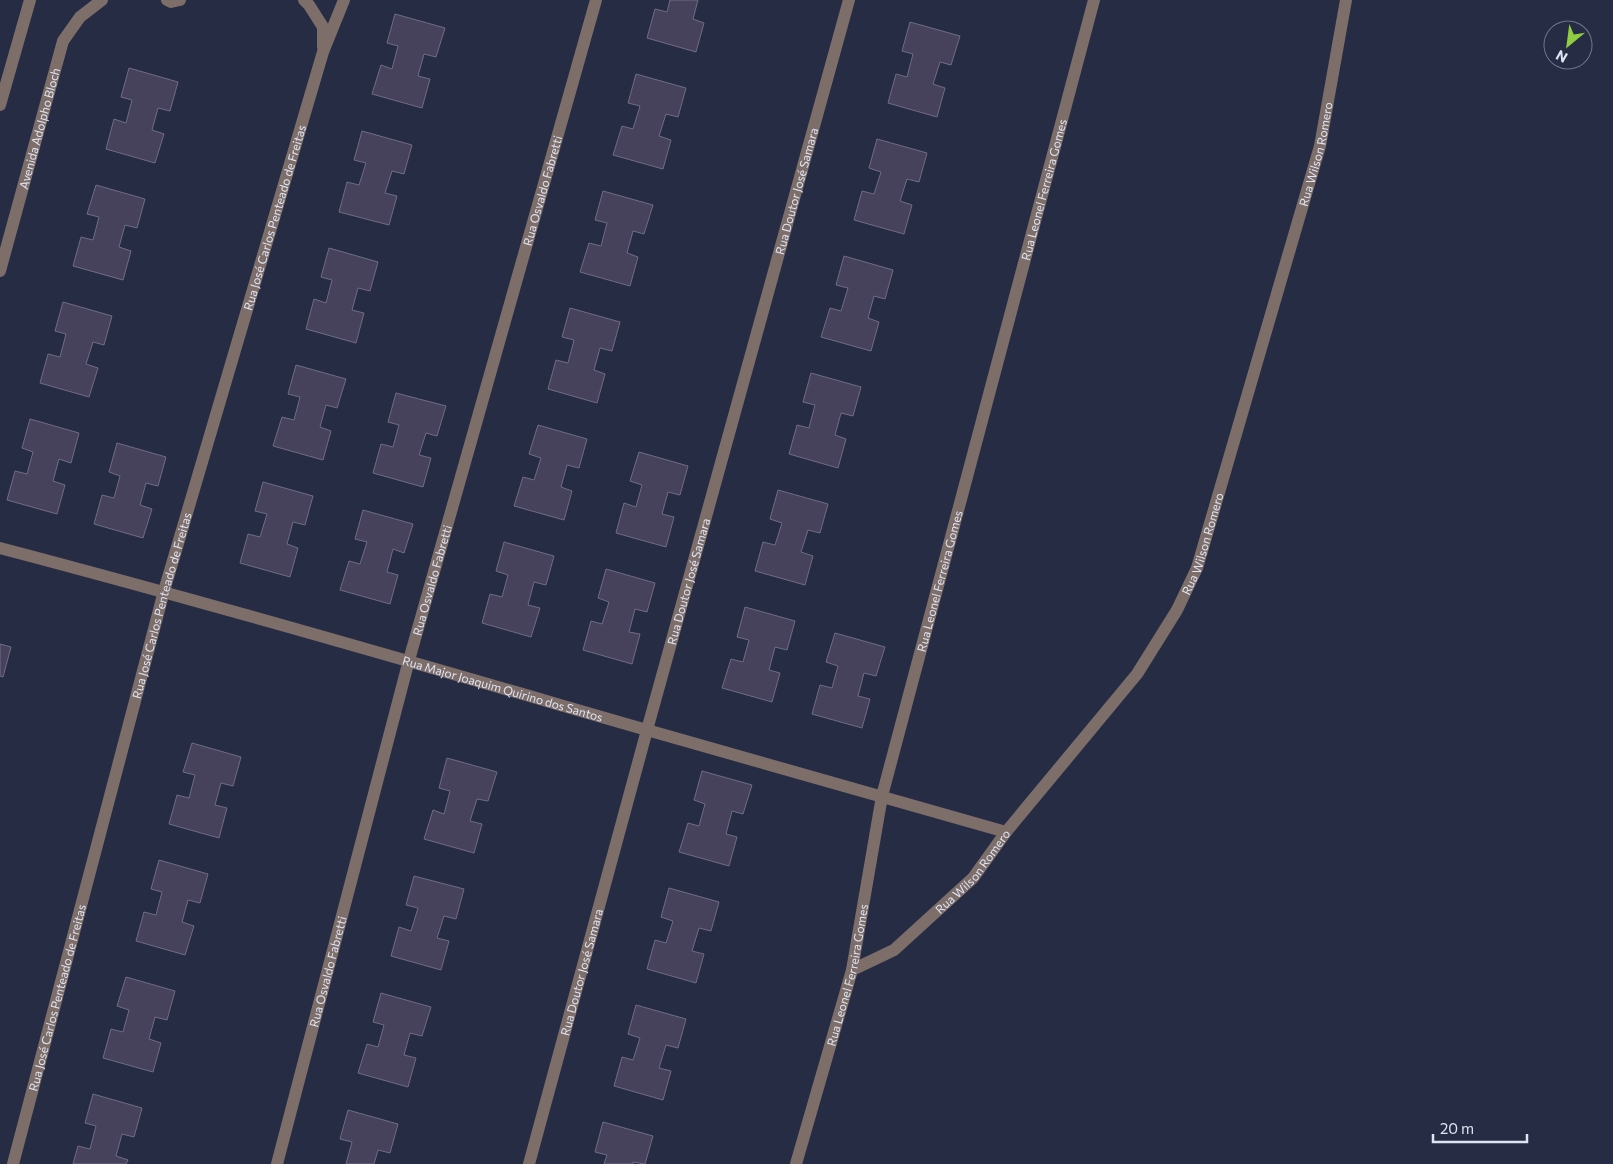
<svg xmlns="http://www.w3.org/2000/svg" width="1613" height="1164" font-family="Commissioner,sans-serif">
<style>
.building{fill:#46425b;stroke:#706c88}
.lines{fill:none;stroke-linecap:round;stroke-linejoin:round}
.minor{stroke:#7d6e6a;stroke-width:12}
.labels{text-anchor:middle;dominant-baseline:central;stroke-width:4;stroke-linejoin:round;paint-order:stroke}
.street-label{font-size:12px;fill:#dfe4f3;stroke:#262c44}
</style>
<rect width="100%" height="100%" fill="#262c44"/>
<g class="building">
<polygon points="670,0 698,0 693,19 704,23 696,52 647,38 655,9 667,12"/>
<polygon points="395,14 445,28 436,57 424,54 418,76 430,79 422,108 372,94 381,65 392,69 398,46 387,43"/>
<polygon points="910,22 960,36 951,65 940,62 933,84 945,88 937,117 888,103 896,74 907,77 913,54 902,51"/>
<polygon points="129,68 178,82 170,111 158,108 152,130 164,134 155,163 106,149 114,119 126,123 132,100 121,97"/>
<polygon points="636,74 686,88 678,117 666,114 659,136 671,140 663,169 613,155 622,126 633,129 640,106 628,103"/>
<polygon points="362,131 412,145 404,174 392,171 385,193 397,196 389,225 339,212 347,182 359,185 366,163 354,160"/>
<polygon points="877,139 927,153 919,182 907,179 900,201 912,205 904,234 854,220 862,191 874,194 881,172 869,168"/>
<polygon points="96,185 145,199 137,228 125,225 119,247 131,251 123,280 73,266 81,237 93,240 99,217 87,214"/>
<polygon points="603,191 653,205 644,234 633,231 627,253 638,257 630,286 580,272 589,243 601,246 607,223 595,220"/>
<polygon points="329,248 378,262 370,291 358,288 352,310 364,313 356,343 306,329 314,299 326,303 332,280 321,277"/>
<polygon points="844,256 893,270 885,299 874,296 868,318 879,322 871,351 821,337 830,308 841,311 848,288 836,285"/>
<polygon points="63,302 112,316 104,345 93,342 86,364 98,368 89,397 40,383 48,354 60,357 66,334 55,331"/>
<polygon points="570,308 620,322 612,351 600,348 594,370 605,374 597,403 548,389 556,360 568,363 574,340 562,337"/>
<polygon points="296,365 346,379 337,408 326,405 320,427 331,431 323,460 273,446 282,417 294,420 300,397 288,394"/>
<polygon points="811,373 861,387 853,416 841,413 835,435 846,439 838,468 789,454 797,425 809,428 815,405 803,402"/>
<polygon points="396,393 446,406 437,436 426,433 419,455 431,458 423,487 373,473 381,444 393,447 399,425 388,422"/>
<polygon points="30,419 79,433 71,463 59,459 53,481 65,485 57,514 7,500 15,471 27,474 33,452 22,448"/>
<polygon points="538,425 587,439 579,468 567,465 561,487 572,491 564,520 514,506 523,477 534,480 541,458 529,454"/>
<polygon points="117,443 166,457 158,486 146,483 140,505 152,509 143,538 94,524 102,495 114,498 120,476 109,472"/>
<polygon points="639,452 688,466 680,495 668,492 662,514 674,517 666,547 616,533 624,503 636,507 642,485 630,481"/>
<polygon points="263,482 313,496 305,525 293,522 287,544 298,548 290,577 240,563 248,534 260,537 267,514 255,511"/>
<polygon points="778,490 828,504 820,533 808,530 801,552 813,556 805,585 755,571 763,542 775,545 782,523 770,519"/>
<polygon points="363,510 413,524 404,553 393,549 387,572 398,575 390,604 340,590 349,561 360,564 367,542 355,539"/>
<polygon points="504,542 554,556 546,585 534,582 528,605 540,608 531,637 482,623 490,594 502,597 508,575 496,571"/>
<polygon points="606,569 655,583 647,612 635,609 629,632 640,634 632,664 583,650 591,621 602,624 609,602 598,598"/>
<polygon points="745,607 795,621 787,650 775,647 769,670 780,673 772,702 722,688 731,659 743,662 749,640 737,637"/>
<polygon points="835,633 885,647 876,676 864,673 858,696 870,699 862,728 812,714 820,685 832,688 838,666 826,662"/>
<polygon points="0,644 11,647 3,677 0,676"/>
<polygon points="192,743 241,757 233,786 221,783 215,805 227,808 219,838 169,824 177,795 189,798 195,775 183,772"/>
<polygon points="447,758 497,772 488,801 477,799 470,821 482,824 474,853 424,839 433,810 444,814 450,791 439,788"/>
<polygon points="702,771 752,785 743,814 732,811 726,834 737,837 729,866 679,852 688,823 699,826 705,804 694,800"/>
<polygon points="159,860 208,874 200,903 188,900 182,922 194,926 185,955 136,941 144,912 156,915 162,892 151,889"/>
<polygon points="414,876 464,889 456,919 444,916 437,938 449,941 441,970 391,956 399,927 411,931 418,908 406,905"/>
<polygon points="669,888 719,902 711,931 699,928 692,951 704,954 696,983 647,969 655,940 666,943 673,921 661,917"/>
<polygon points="126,977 175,991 167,1020 155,1017 149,1039 161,1043 153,1072 103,1058 111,1029 123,1032 129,1010 117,1006"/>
<polygon points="381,993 431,1007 422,1036 410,1033 404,1055 416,1058 408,1087 358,1073 367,1044 378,1047 384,1025 373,1022"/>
<polygon points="636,1005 686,1019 678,1048 666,1045 659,1068 671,1071 663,1100 614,1086 622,1057 633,1060 640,1038 628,1034"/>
<polygon points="93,1094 142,1108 134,1137 122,1134 116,1156 128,1160 126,1164 73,1164 78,1146 90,1149 96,1126 85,1123"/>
<polygon points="348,1110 398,1124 390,1153 378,1150 374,1164 346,1164 352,1142 340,1139"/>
<polygon points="603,1122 653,1136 645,1164 633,1162 633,1164 604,1164 607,1155 595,1152"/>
</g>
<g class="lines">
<g class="minor">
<polyline points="167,0 171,2 180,0"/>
<polyline points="304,0 309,5 323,27 323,47"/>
<polyline points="0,105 30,0"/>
<path id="s1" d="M0,271L63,41L80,17L102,0"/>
<path id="s2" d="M0,548C217,605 432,668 647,730C766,764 886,797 1006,832"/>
<path id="s3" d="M852,970L894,950L973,878L1006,832L1137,674L1177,610L1197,568L1320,146L1346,0"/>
<path id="s4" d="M13,1164L164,591L323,52L344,0"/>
<path id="s5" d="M277,1164L409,660L596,0"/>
<path id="s6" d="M529,1164L647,730L849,0"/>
<path id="s7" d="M796,1164L852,970L882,796L1094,0"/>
</g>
</g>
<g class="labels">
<g class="street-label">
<text stroke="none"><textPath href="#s1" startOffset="148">Avenida Adolpho Bloch</textPath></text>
<text stroke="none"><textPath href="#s3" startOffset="968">Rua Wilson Romero</textPath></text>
<text stroke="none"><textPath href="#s7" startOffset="1006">Rua Leonel Ferreira Gomes</textPath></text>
<text stroke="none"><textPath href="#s5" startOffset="1009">Rua Osvaldo Fabretti</textPath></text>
<text stroke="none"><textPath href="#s6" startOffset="1009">Rua Doutor José Samara</textPath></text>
<text stroke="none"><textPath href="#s4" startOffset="982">Rua José Carlos Penteado de Freitas</textPath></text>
<text stroke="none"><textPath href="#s3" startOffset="562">Rua Wilson Romero</textPath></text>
<text stroke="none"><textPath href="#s5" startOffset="604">Rua Osvaldo Fabretti</textPath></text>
<text stroke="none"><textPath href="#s7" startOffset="601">Rua Leonel Ferreira Gomes</textPath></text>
<text stroke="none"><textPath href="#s6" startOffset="604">Rua Doutor José Samara</textPath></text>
<text stroke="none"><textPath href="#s4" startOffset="578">Rua José Carlos Penteado de Freitas</textPath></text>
<text stroke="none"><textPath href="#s2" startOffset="522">Rua Major Joaquim Quirino dos Santos</textPath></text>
<text stroke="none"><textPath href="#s3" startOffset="158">Rua Wilson Romero</textPath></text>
<text stroke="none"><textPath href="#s5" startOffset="199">Rua Osvaldo Fabretti</textPath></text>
<text stroke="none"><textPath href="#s6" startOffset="199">Rua Doutor José Samara</textPath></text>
<text stroke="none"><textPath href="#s7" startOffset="196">Rua Leonel Ferreira Gomes</textPath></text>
<text stroke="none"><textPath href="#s4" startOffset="172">Rua José Carlos Penteado de Freitas</textPath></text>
</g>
</g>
<g transform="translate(1568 45) rotate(209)"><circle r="24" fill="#262c44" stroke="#70768a"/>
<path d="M0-4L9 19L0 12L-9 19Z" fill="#90cd41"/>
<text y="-8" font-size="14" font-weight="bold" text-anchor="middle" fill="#dfe4f3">N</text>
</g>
<path d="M1433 1134v8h94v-8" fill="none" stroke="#dfe4f3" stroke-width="2.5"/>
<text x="1440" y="1134" font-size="15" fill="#dfe4f3" stroke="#262c44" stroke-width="4" paint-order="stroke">20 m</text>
</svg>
